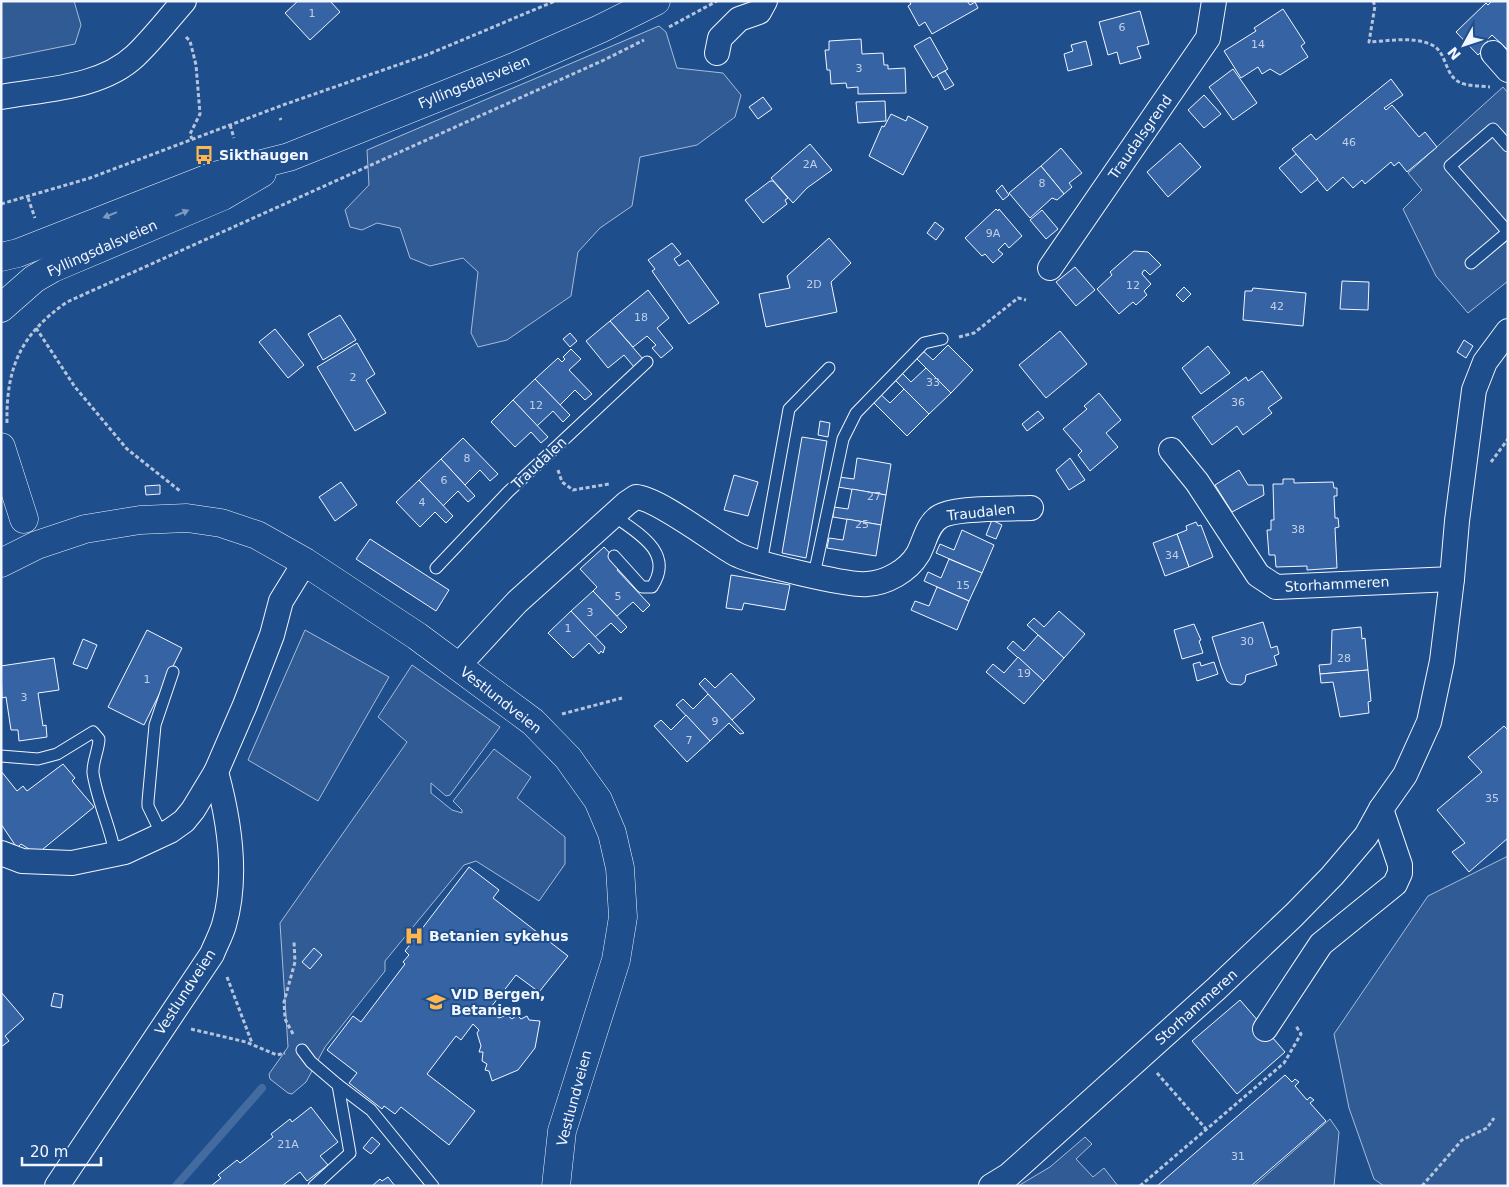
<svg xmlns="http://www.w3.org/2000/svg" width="1509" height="1187" font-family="'DejaVu Sans',sans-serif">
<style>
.built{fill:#305b95;stroke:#a8bbd7}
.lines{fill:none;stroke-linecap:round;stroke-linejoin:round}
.stream{stroke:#446ba0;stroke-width:8}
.building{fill:#3563a3;stroke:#f2f6ff}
.service-casing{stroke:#f2f6ff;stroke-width:13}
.minor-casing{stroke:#f2f6ff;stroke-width:26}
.secondary-casing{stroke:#f2f6ff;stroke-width:29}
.primary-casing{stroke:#f2f6ff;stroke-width:29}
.path{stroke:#b3c4dc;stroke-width:3;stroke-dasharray:4 2.5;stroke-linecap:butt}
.service{stroke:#1f4e8c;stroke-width:11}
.minor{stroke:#1f4e8c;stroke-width:24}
.secondary{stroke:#1f4e8c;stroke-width:28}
.primary{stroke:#1f4e8c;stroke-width:28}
.oneway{fill:#7e9ac0}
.labels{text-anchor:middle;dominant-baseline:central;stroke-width:4;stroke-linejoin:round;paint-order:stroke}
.number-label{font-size:11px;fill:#c3d1e8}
.street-label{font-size:14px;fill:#f2f6ff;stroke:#1f4e8c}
.poi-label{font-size:14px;font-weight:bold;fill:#f2f6ff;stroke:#1f4e8c;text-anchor:start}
</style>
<rect width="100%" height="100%" fill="#1f4e8c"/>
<g class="built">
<polygon points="1,1 74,1 81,25 75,44 1,59"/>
<polygon points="659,26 666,32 677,68 723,73 741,95 735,117 697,145 640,157 632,206 600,228 578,252 571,296 507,340 478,347 471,333 478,272 463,258 430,266 410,258 400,228 377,223 362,230 350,227 345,210 369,185 367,150"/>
<polygon points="1503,87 1508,93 1508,281 1468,313 1436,276 1403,209 1422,190 1408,173"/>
<polygon points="305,630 389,677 318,801 248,760"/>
<polygon points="412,665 500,727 450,795 446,796 431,783 431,793 452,810 462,813 462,810 453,801 494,749 531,777 517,798 565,837 565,864 539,901 476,861 464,865 385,961 385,971 325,1047 306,1082 292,1094 288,1093 270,1079 269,1074 288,1047 280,923 407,742 378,717"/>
<polygon points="1508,856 1508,1186 1384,1186 1374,1179 1349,1108 1334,1034 1428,896"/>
<polygon points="1330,1119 1339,1132 1334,1186 1254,1186"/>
<polygon points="1085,1137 1092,1144 1076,1159 1093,1177 1104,1168 1118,1186 1018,1186 1050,1167"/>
</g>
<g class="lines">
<polyline class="stream" points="176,1186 262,1088"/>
</g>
<g class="building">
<polygon points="298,1 330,1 340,12 310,40 285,13"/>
<polygon points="909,1 967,1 970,5 975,2 978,8 932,34 925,22 919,26 908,6 911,4"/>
<polygon points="1492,1 1508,1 1508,50 1492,35 1487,40 1490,43 1478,55 1456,32 1486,3 1488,5"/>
<polygon points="1283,9 1305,43 1301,46 1308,57 1280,75 1270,69 1262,74 1258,67 1241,78 1224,51 1256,31 1254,28"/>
<polygon points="1140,11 1149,44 1137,47 1141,58 1120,64 1117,52 1108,55 1099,22"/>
<polygon points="930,37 948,69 933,78 914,46"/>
<polygon points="861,39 862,54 883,53 884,65 888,65 888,69 905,68 906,93 858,94 858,87 847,88 846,83 831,84 830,70 827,70 825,50 829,50 829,41"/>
<polygon points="1086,41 1092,65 1068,71 1064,54 1073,51 1071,45"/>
<polygon points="1233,69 1257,103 1233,120 1209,87"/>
<polygon points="945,71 954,85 945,90 937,75"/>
<polygon points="1391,79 1403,95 1384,108 1386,110 1392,105 1419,137 1425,132 1437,147 1407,172 1399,162 1394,166 1391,162 1365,184 1362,180 1353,188 1343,177 1327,191 1292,149 1311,134 1316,140"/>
<polygon points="1204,95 1221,114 1204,128 1188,110"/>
<polygon points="763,97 772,109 758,119 749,107"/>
<polygon points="885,101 886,121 858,123 856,102"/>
<polygon points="891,114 906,121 908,116 928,127 903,175 869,156 882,126 884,127"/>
<polygon points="1180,143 1201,167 1168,197 1147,172"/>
<polygon points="810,144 832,170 807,188 793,203 771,178"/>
<polygon points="1061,148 1082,173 1069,183 1072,187 1064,194 1041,166"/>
<polygon points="1296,154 1318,179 1301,193 1279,168"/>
<polygon points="1041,166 1064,194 1057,200 1052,198 1030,218 1009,193"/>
<polygon points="770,181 773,181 788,198 785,200 787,204 763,223 745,200"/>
<polygon points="1002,185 1009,195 1003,200 996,191"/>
<polygon points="996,209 998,211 999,209 1022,236 1009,248 1005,243 998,250 1003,254 993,263 985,254 982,256 965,238"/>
<polygon points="1042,210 1058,229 1046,239 1030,220"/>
<polygon points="935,222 944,229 936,240 927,233"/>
<polygon points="829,238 851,263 831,282 837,312 766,327 759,294 790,288 787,276"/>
<polygon points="672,243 681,254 674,259 679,266 688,260 719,303 689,324 652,271 655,269 648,260"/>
<polygon points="1134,251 1148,252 1161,265 1150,275 1145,270 1143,271 1142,274 1151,284 1144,291 1147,295 1136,305 1133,302 1119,314 1097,289 1112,275 1110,272"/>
<polygon points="1075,267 1095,290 1076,306 1056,282"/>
<polygon points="1342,281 1369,282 1368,310 1340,309"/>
<polygon points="1184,287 1191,294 1183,302 1176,295"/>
<polygon points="1253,288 1306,293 1303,326 1243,320 1245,291 1252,291"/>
<polygon points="648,290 669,318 657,328 673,348 661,358 652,348 656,345 647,336 633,347 610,321"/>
<polygon points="340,315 356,340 323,360 308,334"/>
<polygon points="610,321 643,359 634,367 624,355 608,368 586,341"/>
<polygon points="275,329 304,365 288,378 259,342"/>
<polygon points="1060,331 1087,364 1046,398 1019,365"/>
<polygon points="570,333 577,341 570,347 563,339"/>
<polygon points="1464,340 1473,346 1466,358 1457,352"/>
<polygon points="357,343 375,374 366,380 386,413 355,431 317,367"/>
<polygon points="948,345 973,370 951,393 915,357 922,350 933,360"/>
<polygon points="1208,346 1230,373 1201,394 1182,368"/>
<polygon points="571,349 581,359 569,370 592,394 585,400 575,390 560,405 535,379 558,358 562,362 565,359 563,357"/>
<polygon points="926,368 951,393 929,414 894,379 901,372 911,382"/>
<polygon points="1262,371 1282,398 1268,408 1272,413 1243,435 1237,426 1212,445 1192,417 1246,377 1248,381"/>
<polygon points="535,379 570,415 563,422 553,411 537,426 513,400"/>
<polygon points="904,389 929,414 907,436 872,401 879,393 890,403"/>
<polygon points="1099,393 1121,420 1106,433 1118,447 1090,471 1078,455 1082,451 1063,429 1087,409 1084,406"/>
<polygon points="513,400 548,437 541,443 531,432 515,447 491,422"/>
<polygon points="1038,411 1044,418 1027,431 1022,424"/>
<polygon points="820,421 830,423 828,437 818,435"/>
<polygon points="802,437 827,441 806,558 782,553"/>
<polygon points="463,438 498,474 490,481 480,470 465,485 441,459"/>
<polygon points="857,458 891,464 886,495 838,487 839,477 854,479"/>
<polygon points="1070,458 1085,480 1069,490 1056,470"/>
<polygon points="441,459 475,496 468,502 458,491 443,506 419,480"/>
<polygon points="1239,470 1248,485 1263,485 1264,495 1232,512 1215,485"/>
<polygon points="734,475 758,482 748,516 724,510"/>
<polygon points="1283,479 1294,479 1294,483 1333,482 1334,488 1337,488 1337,496 1334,496 1335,518 1338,518 1339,527 1335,528 1337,568 1307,570 1307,566 1276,567 1275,555 1269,555 1267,530 1271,530 1271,520 1274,520 1273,484 1283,484"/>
<polygon points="419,480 453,516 446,523 435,512 420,527 396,502"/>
<polygon points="341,482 357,505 335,521 319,497"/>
<polygon points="160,485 160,494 146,495 145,486"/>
<polygon points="852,489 886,495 881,525 833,517 834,507 848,509"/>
<polygon points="847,519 881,525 876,556 827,548 829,538 843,540"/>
<polygon points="992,520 1002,525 996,539 986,535"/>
<polygon points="1196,522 1198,526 1201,525 1213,557 1189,567 1177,534 1187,530 1186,526"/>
<polygon points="962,530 994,545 982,573 936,553 940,544 954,550"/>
<polygon points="1177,534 1189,567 1165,576 1153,543"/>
<polygon points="370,539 449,590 436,611 356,559"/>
<polygon points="604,547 622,566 617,570 650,605 643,612 633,602 617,616 593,591 597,587 580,569"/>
<polygon points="949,559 982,573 969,601 924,581 928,572 941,578"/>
<polygon points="731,575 790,585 785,610 744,603 742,610 726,608"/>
<polygon points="937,587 969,601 957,630 911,610 915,601 929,606"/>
<polygon points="593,591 627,627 621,633 611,623 595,637 571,611"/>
<polygon points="571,611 605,647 603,653 601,651 599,654 589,643 573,658 548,633"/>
<polygon points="1059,611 1085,634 1064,658 1027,625 1034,618 1044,627"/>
<polygon points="1263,622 1271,648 1277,646 1279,654 1274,656 1277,665 1246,675 1245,682 1241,685 1231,684 1227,681 1221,666 1212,637"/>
<polygon points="1194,624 1201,640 1199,641 1203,653 1182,659 1174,630"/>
<polygon points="1361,627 1362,639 1365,638 1368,670 1320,674 1319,665 1331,664 1332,630"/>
<polygon points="147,630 182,648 144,725 108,707"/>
<polygon points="1038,635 1064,658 1044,681 1007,648 1013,641 1024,651"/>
<polygon points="83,639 97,645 87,669 73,664"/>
<polygon points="1018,657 1044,681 1024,704 986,672 993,664 1004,673"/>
<polygon points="54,658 59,690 38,693 43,726 46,725 47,737 19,741 18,730 11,730 6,697 2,698 1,666"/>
<polygon points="1200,662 1201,666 1214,662 1218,674 1197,681 1193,664"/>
<polygon points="1368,670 1371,701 1368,702 1369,713 1340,717 1333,682 1321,683 1320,674"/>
<polygon points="731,673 755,699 732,720 699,684 705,678 715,688"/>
<polygon points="708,694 744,733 740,734 729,723 710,741 676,705 683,699 693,709"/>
<polygon points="686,715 710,741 687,762 654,726 661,720 671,730"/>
<polygon points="1504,726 1508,730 1508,838 1469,872 1452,852 1465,843 1437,810 1482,772 1468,757"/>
<polygon points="63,764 75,778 72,781 94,807 37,854 21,844 17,848 1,824 1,771 17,791 23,786 27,791"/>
<polygon points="469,867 499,890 493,898 568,956 539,992 516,975 488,1011 499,1018 507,1015 512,1019 517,1015 521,1019 527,1016 529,1020 540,1021 535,1048 518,1070 492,1081 489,1071 485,1070 487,1064 482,1061 483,1052 479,1052 481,1046 477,1033 479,1030 473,1024 461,1040 456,1036 427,1074 475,1111 449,1145 401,1107 395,1114 384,1106 382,1109 349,1083 357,1073 327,1050 353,1016 361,1022 405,964 403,962 409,955 405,951"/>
<polygon points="314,948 322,955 310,969 302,962"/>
<polygon points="1,992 24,1019 5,1036 9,1041 1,1047"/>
<polygon points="54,993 63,995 61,1008 51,1006"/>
<polygon points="1240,1000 1285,1052 1237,1094 1192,1041"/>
<polygon points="1285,1075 1292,1082 1295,1079 1299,1082 1295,1086 1307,1100 1310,1097 1314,1100 1310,1103 1326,1121 1251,1186 1157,1186"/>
<polygon points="311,1107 338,1142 320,1156 328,1165 307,1181 300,1172 282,1186 211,1186 221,1178 218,1175 237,1160 240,1163 273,1137 271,1134 290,1119 292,1122"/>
<polygon points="372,1137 380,1144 371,1154 363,1148"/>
<polygon points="388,1177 395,1186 372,1186 380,1179 382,1181"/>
</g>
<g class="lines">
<g class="service-casing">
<g id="service">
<polyline points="1508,146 1493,129 1450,166 1508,232"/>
<polyline points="1471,263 1508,232"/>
<path d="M614,516C638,533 675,553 652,587H642L614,556"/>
<polyline points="761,563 789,409 829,368"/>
<polyline points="436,568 508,492 647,362"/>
<polyline points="814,575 843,439 856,413 924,343 942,339"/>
<path d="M1,756L38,759L57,754L93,732L99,739C99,749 92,763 93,773C97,800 110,826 115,853"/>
<polyline points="162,835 148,806 148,801 155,725 173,672"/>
<polyline points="302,1050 311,1062 338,1085 350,1153 314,1186"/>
<polyline points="338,1085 371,1110 433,1186"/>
</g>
</g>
<g class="minor-casing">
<g id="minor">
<polyline points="717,53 720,38 739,19 759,12 765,1"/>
<polyline points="1493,53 1508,70"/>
<path d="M1,97C45,89 101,88 135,56C153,39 168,19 184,1"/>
<polyline points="1050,268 1208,38 1214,1"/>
<polyline points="1171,450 1197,482 1258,575 1276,587 1452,579"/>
<path d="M458,666L517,602L627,503L636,497C657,498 713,541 734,553C751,563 848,586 867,584C886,583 908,571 918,554C925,542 927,523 941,516C957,507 1011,509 1031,508"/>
<polyline points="1,853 22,861 72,863 125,852 170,831 184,821 193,810 216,772 245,705 272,635 281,601 305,562"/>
<polyline points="1265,1029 1321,944 1395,884 1400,873 1400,865 1381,809"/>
<path d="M57,1186L212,954C216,944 221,935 224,925C238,877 229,819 216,772"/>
<polyline points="991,1186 1009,1175 1216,989 1294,915 1332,876 1366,836 1381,809 1405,775 1429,722 1442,661 1452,579 1457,521 1474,390 1485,362 1508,331"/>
</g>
</g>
<g class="secondary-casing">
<g id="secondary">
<polyline points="1,447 24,519"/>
<polyline points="1,563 37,545 85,529 140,520 187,518 221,523 257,535 305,562 417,636 533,722 568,758 598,800 612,833 620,868 623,917 616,960 562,1131 556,1186"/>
</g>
</g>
<g class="primary-casing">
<g id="primary">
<polyline points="1,257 18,253 214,176 289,157 514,67 600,29 656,1"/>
<polyline points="1,308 34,279 53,268 223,196 262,173"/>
</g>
</g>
<g class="path">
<path d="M1373,1L1375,6L1369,42C1388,41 1414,36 1432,45C1447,52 1444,74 1459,82C1466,86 1481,86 1490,87"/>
<polyline points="669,27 717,1"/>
<polyline points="186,37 190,41 196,65 200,114 190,134 192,139"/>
<polyline points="280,118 281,120"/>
<polyline points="230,125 234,138"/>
<polyline points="28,198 35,218"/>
<polyline points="1,204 90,178 283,105 429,54 555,1"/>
<polyline points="36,328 75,387 127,449 180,491"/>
<polyline points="959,337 974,333 1018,298 1026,300"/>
<path d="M7,423C6,367 21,334 67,302L604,60L644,40"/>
<polyline points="1491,462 1508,439"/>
<polyline points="558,470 562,482 573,490 609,484"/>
<polyline points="562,714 622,698"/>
<polyline points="227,977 252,1043"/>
<polyline points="191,1029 246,1042 277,1055 285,1053"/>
<polyline points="293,1034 285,1019 284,1002 295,962 294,941"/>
<polyline points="1157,1073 1206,1129"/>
<polyline points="1140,1186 1284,1063 1301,1034 1296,1026"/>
<polyline points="1422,1186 1462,1140 1487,1128 1494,1118"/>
</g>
<use href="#service" class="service"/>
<use href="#minor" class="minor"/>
<use href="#secondary" class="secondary"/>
<use href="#primary" class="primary"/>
</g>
<defs><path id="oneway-solid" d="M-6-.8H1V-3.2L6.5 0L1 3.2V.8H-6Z" transform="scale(1.25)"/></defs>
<g class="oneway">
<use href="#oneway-solid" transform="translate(182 213) rotate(-23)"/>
<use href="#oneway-solid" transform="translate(110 215) rotate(158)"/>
</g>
<defs>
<g id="bus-bare" transform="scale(1.5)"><path d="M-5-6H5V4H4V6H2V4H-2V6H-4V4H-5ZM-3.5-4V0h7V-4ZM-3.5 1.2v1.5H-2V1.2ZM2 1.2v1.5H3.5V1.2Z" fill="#ffb74d" stroke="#1f4e8c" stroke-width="2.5" paint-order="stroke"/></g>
<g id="hospital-bare" transform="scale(1.5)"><path d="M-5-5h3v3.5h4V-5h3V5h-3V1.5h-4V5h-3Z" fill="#ffb74d" stroke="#1f4e8c" stroke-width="2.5" paint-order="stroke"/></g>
<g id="university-bare" transform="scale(1.5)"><path d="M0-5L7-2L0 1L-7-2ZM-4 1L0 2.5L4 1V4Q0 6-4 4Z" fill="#ffb74d" stroke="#1f4e8c" stroke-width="2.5" paint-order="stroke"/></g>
</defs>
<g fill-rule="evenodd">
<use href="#bus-bare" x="204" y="155"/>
<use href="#hospital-bare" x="414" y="936"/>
<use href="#university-bare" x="436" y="1002"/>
</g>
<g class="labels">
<g class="number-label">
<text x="312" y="13">1</text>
<text x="1122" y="27">6</text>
<text x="1258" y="44">14</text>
<text x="859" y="68">3</text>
<text x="1349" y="142">46</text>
<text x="810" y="164">2A</text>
<text x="1042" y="183">8</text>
<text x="993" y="233">9A</text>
<text x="814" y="284">2D</text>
<text x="1133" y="285">12</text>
<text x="1277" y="306">42</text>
<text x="641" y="317">18</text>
<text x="353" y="377">2</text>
<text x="933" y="382">33</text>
<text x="1238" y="402">36</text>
<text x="536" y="405">12</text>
<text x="467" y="458">8</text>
<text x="444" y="480">6</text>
<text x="874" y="496">27</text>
<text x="422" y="502">4</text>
<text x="862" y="524">25</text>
<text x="1298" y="529">38</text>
<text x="1172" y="555">34</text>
<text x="963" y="585">15</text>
<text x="618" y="596">5</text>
<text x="590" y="612">3</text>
<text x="568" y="628">1</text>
<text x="1247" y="641">30</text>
<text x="1344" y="658">28</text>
<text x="1024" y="673">19</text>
<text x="147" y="679">1</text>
<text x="24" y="697">3</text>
<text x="715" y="721">9</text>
<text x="689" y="740">7</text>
<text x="1492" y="798">35</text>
<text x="288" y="1144">21A</text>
<text x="1238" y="1156">31</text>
</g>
<g class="street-label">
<text transform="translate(474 82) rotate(-22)">Fyllingsdalsveien</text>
<text transform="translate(1140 137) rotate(-55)">Traudalsgrend</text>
<text transform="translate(102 248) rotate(-24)">Fyllingsdalsveien</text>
<text transform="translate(539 463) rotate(-43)">Traudalen</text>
<text transform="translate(981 512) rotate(-6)">Traudalen</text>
<text transform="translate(1337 584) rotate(-3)">Storhammeren</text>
<text transform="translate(501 700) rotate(38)">Vestlundveien</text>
<text transform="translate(185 992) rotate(-57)">Vestlundveien</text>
<text transform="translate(1196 1007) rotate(-42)">Storhammeren</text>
<text transform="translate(574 1098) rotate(-75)">Vestlundveien</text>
</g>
<g class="poi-label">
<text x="219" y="155">Sikthaugen</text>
<text x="429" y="936">Betanien sykehus</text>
<text x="451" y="994">VID Bergen,<tspan x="451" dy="16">Betanien</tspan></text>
</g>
</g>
<rect width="1509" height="1187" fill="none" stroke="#f2f6ff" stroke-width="5"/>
<g transform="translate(1464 45) rotate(230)" stroke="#1f4e8c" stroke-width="4" paint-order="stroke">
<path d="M0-4L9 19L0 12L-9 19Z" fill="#f2f6ff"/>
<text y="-8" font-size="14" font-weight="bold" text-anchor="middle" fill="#f2f6ff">N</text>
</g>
<path d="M22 1157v8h79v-8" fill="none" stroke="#f2f6ff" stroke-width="2.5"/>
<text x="30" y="1157" font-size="15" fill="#f2f6ff" stroke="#1f4e8c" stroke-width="4" paint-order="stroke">20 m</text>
</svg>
